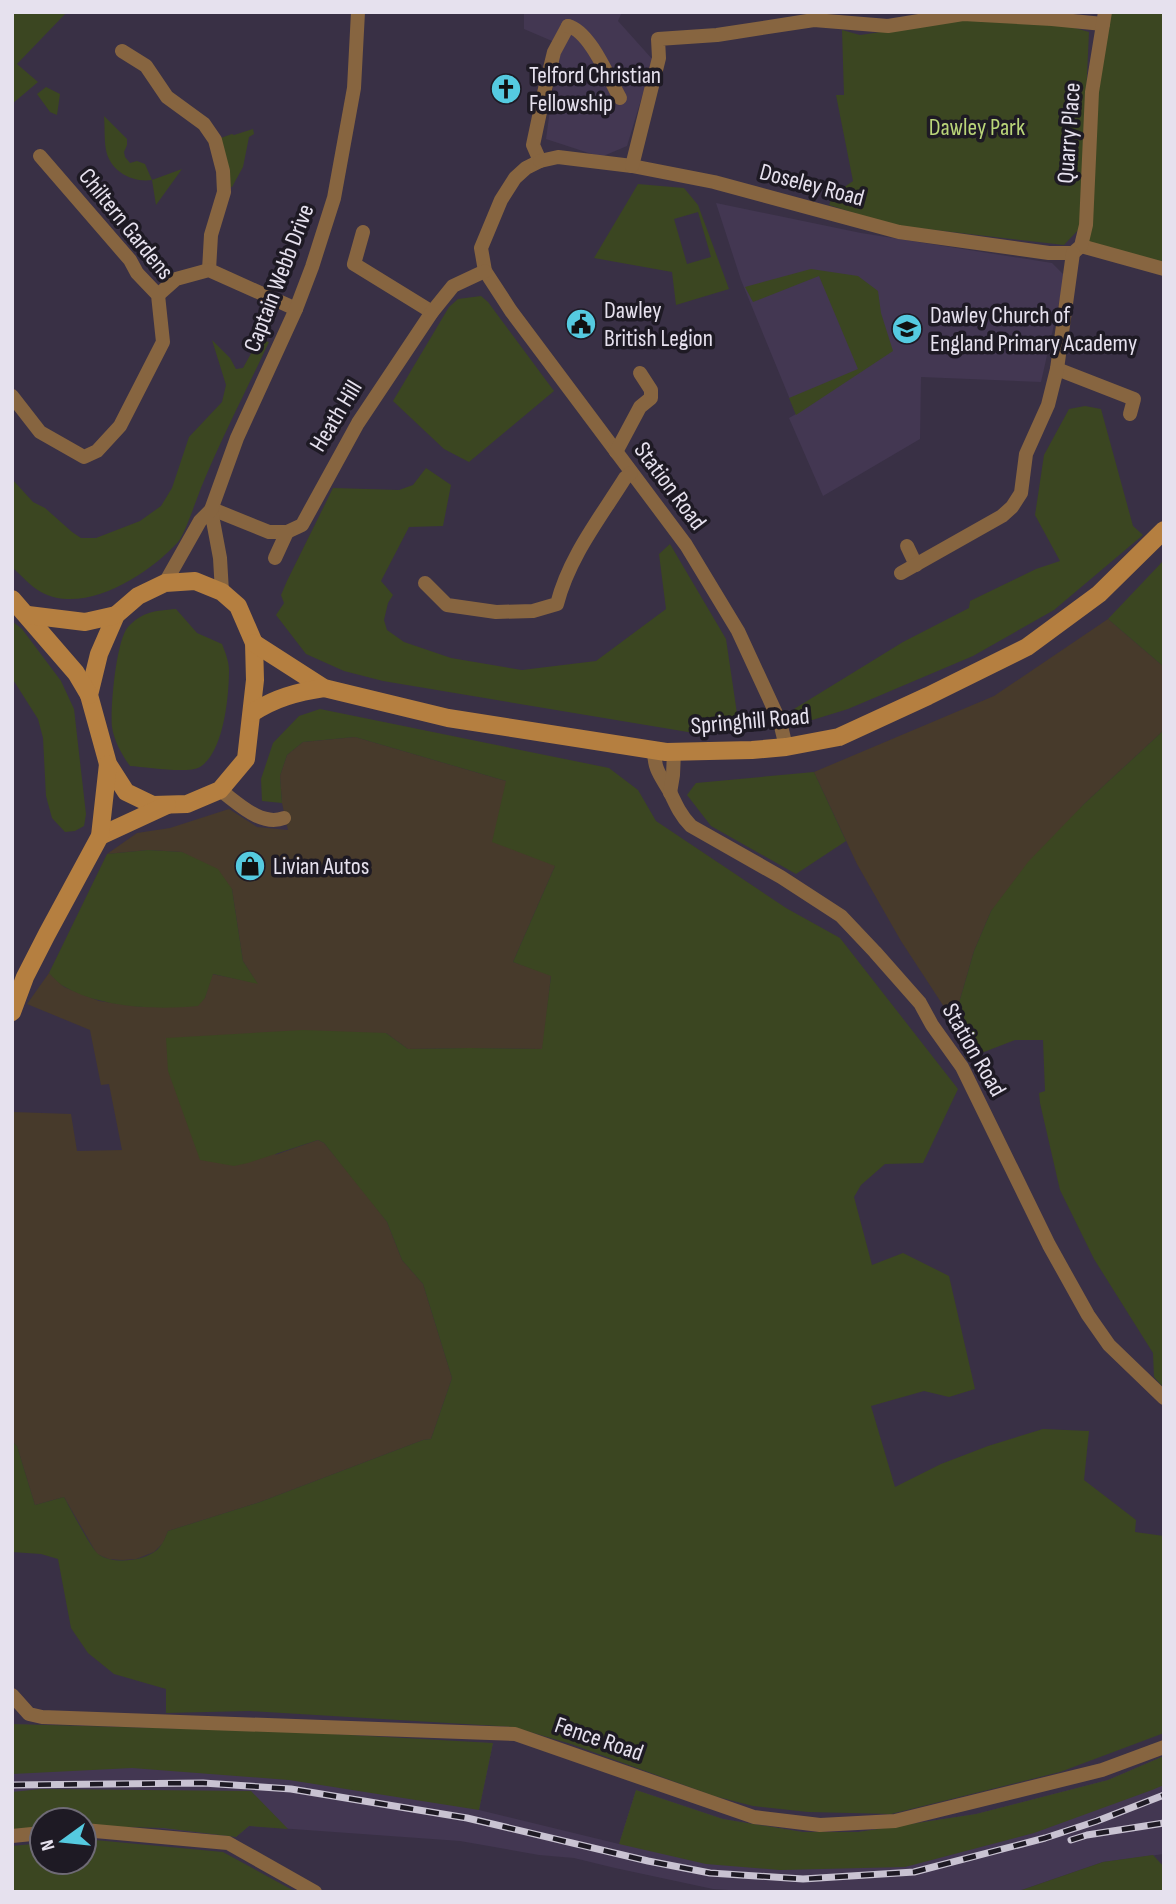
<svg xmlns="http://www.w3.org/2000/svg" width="1176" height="1904" font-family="'Sofia Sans Condensed',sans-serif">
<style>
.built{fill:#433752}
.industrial{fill:#473a2b}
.green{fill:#3b4621;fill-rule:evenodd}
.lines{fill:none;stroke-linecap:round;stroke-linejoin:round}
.street{stroke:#876540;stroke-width:14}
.secondary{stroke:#b57f40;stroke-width:18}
.rail-casing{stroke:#c9c3d2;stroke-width:7}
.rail{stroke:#1e1a24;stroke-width:4.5;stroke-dasharray:13;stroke-linecap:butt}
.labels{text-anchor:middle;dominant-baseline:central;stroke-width:7;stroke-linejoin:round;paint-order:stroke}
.poi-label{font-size:24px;fill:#e6e1ee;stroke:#1e1a24;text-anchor:start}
.park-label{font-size:24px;fill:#bad579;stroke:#1e1a24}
.street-label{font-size:24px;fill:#e6e1ee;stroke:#1e1a24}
</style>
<rect width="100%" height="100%" fill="#393045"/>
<g class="built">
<polygon points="524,12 622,12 618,21 653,60 627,146 601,157 546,139 559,44 524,29"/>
<polygon points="716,203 861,233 1052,263 1065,276 1041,382 921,377 920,439 823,496 789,418 796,414 741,280"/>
<polygon points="12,1724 493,1743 479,1810 619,1844 636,1790 723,1819 803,1832 858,1832 976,1814 1108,1780 1164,1756 1164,1854 1103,1862 1016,1892 759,1892 713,1889 615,1868 574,1858 539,1855 460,1841 249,1826 236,1837 84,1820 42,1820 12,1831"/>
</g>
<g class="industrial">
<polygon points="1108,619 1164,667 1164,730 1084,804 991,911 974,951 959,1003 952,1019 901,941 857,864 814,772 994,696"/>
<polygon points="355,737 506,781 555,866 513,962 551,975 543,1049 469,1048 408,1049 386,1033 275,1155 318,1140 324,1143 368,1197 387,1222 402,1260 423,1284 452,1378 431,1439 423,1440 260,1502 168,1531 163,1543 154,1552 136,1559 122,1560 109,1559 97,1554 64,1497 35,1505 17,1446 12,1441 12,1112 71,1114 77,1151 122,1150 109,1084 101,1085 90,1030 27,1004 49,973 64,987 99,1001 141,1007 205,998 212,974 257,983 243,961 232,889 182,852 148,850 107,854 137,833 170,828 229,809 257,827 288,830 282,803 280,776 287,755 303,742"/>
</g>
<g class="green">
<polygon points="12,12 67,12 17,64 38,82 12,104"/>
<polygon points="1109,12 1164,12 1164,263 1086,244 1096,93"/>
<polygon points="963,20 1061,24 1089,32 1080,228 1064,245 892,225 829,205 833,195 853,181 836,95 844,95 842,30 860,35"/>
<polygon points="46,87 60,94 57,115 50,112 37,94"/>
<path d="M104,116L127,139V145L124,152L125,157L130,163L137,161L145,164L152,180L182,169L156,205L152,180C132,183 110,171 106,150C104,139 105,127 104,116Z"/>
<polygon points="253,129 254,134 249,137 243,167 232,187 223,186 215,140 232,134 234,135"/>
<path d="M638,184L684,188L698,205L729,289L676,305L672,272L594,258ZM698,212L711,257L687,264L674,219Z"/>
<polygon points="811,269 858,276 878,291 881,313 893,351 796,415 789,398 858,369 819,276 753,302 745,287"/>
<polygon points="481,296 488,302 554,391 469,462 444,449 393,401 449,307 458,299"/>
<path d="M259,339L269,342C247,389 223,435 203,483C197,497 186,532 178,542C149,574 85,616 41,592C30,586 21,575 12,567V479L33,502L45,508L72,532L81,538H96L140,521L161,506L172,488L189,437L222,402L226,385L212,340L230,358L236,369L243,368Z"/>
<polygon points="1085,406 1101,409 1133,526 1143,535 1054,610 973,656 848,709 809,721 794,709 903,642 969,608 970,601 1036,569 1060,561 1035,515 1044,455 1069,409"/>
<polygon points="426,468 451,485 443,526 409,527 381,581 393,595 388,603 384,620 387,630 404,642 451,658 522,670 596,661 666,609 659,554 670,544 726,639 739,727 694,733 383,681 344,671 306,654 276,615 284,603 281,595 287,581 333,488 399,490 413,485"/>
<polygon points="1164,560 1164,667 1108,619"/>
<path d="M176,609L197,633L222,644C225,652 229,661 229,670C229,696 224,752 200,767C188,774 146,767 130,766C122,755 114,741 112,727C110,710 116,640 128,627C143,611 155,611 176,609Z"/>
<polygon points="12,621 22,629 61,681 74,709 86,814 84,826 75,831 65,832 52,818 46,796 43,738 38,719 12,678"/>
<path d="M320,709L609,768L638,790L656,821L786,908L840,938L958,1089L923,1163L885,1164L861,1185L854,1197L872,1265L903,1253L949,1276L975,1389L949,1397L924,1391L871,1406L895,1487L941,1464L988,1446L1043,1429L1089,1431L1084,1480L1136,1520L1135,1532L1164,1536V1733L1060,1772L891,1814L808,1812L753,1806L714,1796L571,1744L513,1727L249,1711L166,1713V1689L114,1674L88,1653L71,1628L58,1559L41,1554L12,1552V1441L17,1446L35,1505L64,1497C70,1508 91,1548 98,1554C113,1565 144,1561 157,1550C163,1544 165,1538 168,1531L260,1502L423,1440L431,1439L452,1378L423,1284L402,1260L387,1222L324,1143L318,1140L248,1163L234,1166L200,1160L168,1071L166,1038L303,1030L386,1033L408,1049L469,1048L542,1049L551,976L513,962L555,866L492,842L506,781L355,737L303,742L287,755L280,776L282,803L262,801L261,779L273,743L299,716Z"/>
<polygon points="1164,730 1164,1386 1163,1387 1154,1377 1153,1353 1094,1259 1060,1190 1040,1103 1039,1093 1045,1091 1043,1040 1015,1040 966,1059 965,1045 952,1019 959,1003 974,951 991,911 1028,862 1084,804"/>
<polygon points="814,772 846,841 796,874 711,826 687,795 696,783"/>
<path d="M148,850L182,852L218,869L232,889L243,961L258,984L213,974L205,998L198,1006C157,1010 102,1008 65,987C59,984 54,978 49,973L107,854Z"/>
<polygon points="12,1724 297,1732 493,1743 479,1810 289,1780 132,1768 12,1774"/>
<polygon points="1164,1756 1164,1785 1152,1790 1034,1833 905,1867 780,1870 706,1864 619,1844 636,1790 723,1819 803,1832 858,1832 976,1814 1108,1780"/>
<polygon points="41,1789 251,1791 288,1829 249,1826 236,1837 163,1828 84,1826 84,1820 42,1820 42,1827 12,1831 12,1792"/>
<polygon points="84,1839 223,1852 296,1892 12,1892 12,1846 42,1843 42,1862 84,1862"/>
<polygon points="1153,1855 1164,1867 1164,1892 1016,1892 1103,1862"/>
</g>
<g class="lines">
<g class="street">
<polyline points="568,26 554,52 544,93 533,145 540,161 526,168 515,178 501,200 481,248 485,271 511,311 686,545 738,631 780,722 786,747"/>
<path d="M568,26C590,31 609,79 620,98"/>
<polyline points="122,51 146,66 167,97 204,124 215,140 223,171 224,192 211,235 209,270"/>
<polyline points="540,161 558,157 632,166 714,182 899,232 1049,253 1073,253"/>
<polyline points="632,166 659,58 658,39 717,35 814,20 888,26 963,14 1052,19 1103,24"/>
<polyline points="363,232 354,264 432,312"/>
<polyline points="1081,246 1164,269"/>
<polyline points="1073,253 1081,246 1086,225 1092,92 1105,12"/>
<polyline points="158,295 176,279 209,270 296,309"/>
<polyline points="1057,369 1134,399 1130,414"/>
<polyline points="12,396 40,432 84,457 97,451 120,426 163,342 158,295 137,273 130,260 117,245 40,156"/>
<polyline points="616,452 640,407 651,398 651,390 640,373"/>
<polyline points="211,510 217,511 269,532 287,532 302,525 358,423 432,312 453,286 485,271"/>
<polyline points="211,510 220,558 222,592"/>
<polyline points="907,546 916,565"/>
<polyline points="275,558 287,532"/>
<polyline points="901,573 1002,516 1012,507 1021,493 1026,454 1048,405 1057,369 1073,253"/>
<polyline points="165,583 200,521 211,510 237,438 296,309 312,267 334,198 354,88 358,12"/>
<path d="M425,583L447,605L496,612L533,611L557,604C569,557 600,518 625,478L631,473"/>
<path d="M654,750C654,770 661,776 670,792C676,805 681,816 691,826L781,877L841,916L875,952L920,1003L932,1025L962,1067L1049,1245L1088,1315L1109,1345L1164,1398"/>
<path d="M220,790C238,803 261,827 284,818"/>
<polyline points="670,793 673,775 674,752"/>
<polyline points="12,1695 29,1714 42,1717 515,1734 754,1817 820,1825 895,1821 1102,1770 1164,1747"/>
<polyline points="84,1830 228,1843 315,1892"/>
<polyline points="12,1836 42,1833"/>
</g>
<g class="secondary">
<polygon points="195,581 222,592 238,606 254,643 255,680 246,759 220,790 187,804 153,805 126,792 108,764 89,695 99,654 116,615 138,596 165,583"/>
<polyline points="12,599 76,673 89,695"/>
<polyline points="28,615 85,622 116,615"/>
<polyline points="254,643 324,688 448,718 666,752 752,750 786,747 839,737 928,696 1027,647 1099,594 1164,530"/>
<path d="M252,713C275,698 297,692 324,688"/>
<polyline points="100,836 167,805"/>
<polyline points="12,1012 25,977 47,934 100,836 108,764"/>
</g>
<g class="rail-casing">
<g id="rail">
<polyline points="12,1785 203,1783 291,1789 467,1818 648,1861 710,1873 803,1879 914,1872 1045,1838 1097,1821 1164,1795"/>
<polyline points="1071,1840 1087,1835 1164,1823"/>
</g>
</g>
<use href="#rail" class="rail"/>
</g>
<defs>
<g id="church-disc" transform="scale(1.575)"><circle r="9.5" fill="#55cae0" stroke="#1e1a24"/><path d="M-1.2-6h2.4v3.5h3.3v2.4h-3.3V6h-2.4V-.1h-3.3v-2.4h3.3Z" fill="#111"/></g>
<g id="civic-disc" transform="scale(1.575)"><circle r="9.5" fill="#55cae0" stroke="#1e1a24"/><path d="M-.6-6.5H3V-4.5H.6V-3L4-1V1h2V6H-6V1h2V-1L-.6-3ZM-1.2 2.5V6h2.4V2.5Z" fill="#111"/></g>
<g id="school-disc" transform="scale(1.575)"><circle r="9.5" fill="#55cae0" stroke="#1e1a24"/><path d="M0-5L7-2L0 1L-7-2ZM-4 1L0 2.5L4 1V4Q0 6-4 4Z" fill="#111"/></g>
<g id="shop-disc" transform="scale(1.575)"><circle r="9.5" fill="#55cae0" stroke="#1e1a24"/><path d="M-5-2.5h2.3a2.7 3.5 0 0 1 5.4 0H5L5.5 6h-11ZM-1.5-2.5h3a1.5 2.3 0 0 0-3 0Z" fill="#111"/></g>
</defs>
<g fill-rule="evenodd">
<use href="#church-disc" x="506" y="89"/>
<use href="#civic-disc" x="581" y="324"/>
<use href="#school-disc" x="907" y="329"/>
<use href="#shop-disc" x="250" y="866"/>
</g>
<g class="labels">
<g class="poi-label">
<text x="529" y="75">Telford Christian<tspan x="529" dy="28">Fellowship</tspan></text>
<text x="604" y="310">Dawley<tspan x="604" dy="28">British Legion</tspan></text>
<text x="930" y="315">Dawley Church of<tspan x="930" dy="28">England Primary Academy</tspan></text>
<text x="273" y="866">Livian Autos</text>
</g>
<g class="park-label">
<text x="977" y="127">Dawley Park</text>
</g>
<g class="street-label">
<text transform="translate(1069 133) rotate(-86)">Quarry Place</text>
<text transform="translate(812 185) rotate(15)">Doseley Road</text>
<text transform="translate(126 224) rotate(51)">Chiltern Gardens</text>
<text transform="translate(279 278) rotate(-69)">Captain Webb Drive</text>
<text transform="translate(336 416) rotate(-59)">Heath Hill</text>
<text transform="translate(670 486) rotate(53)">Station Road</text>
<text transform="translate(750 721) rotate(-5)">Springhill Road</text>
<text transform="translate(974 1050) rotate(60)">Station Road</text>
<text transform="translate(599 1739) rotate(19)">Fence Road</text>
</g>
</g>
<rect width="1176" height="1904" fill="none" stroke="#e6e1ee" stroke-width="28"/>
<g transform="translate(63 1841) rotate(255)"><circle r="33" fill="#1e1a24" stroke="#6e6a75" stroke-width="2"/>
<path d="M0-5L12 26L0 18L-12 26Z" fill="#55cae0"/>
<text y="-10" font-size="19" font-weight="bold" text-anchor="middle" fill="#e6e1ee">N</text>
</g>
</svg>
